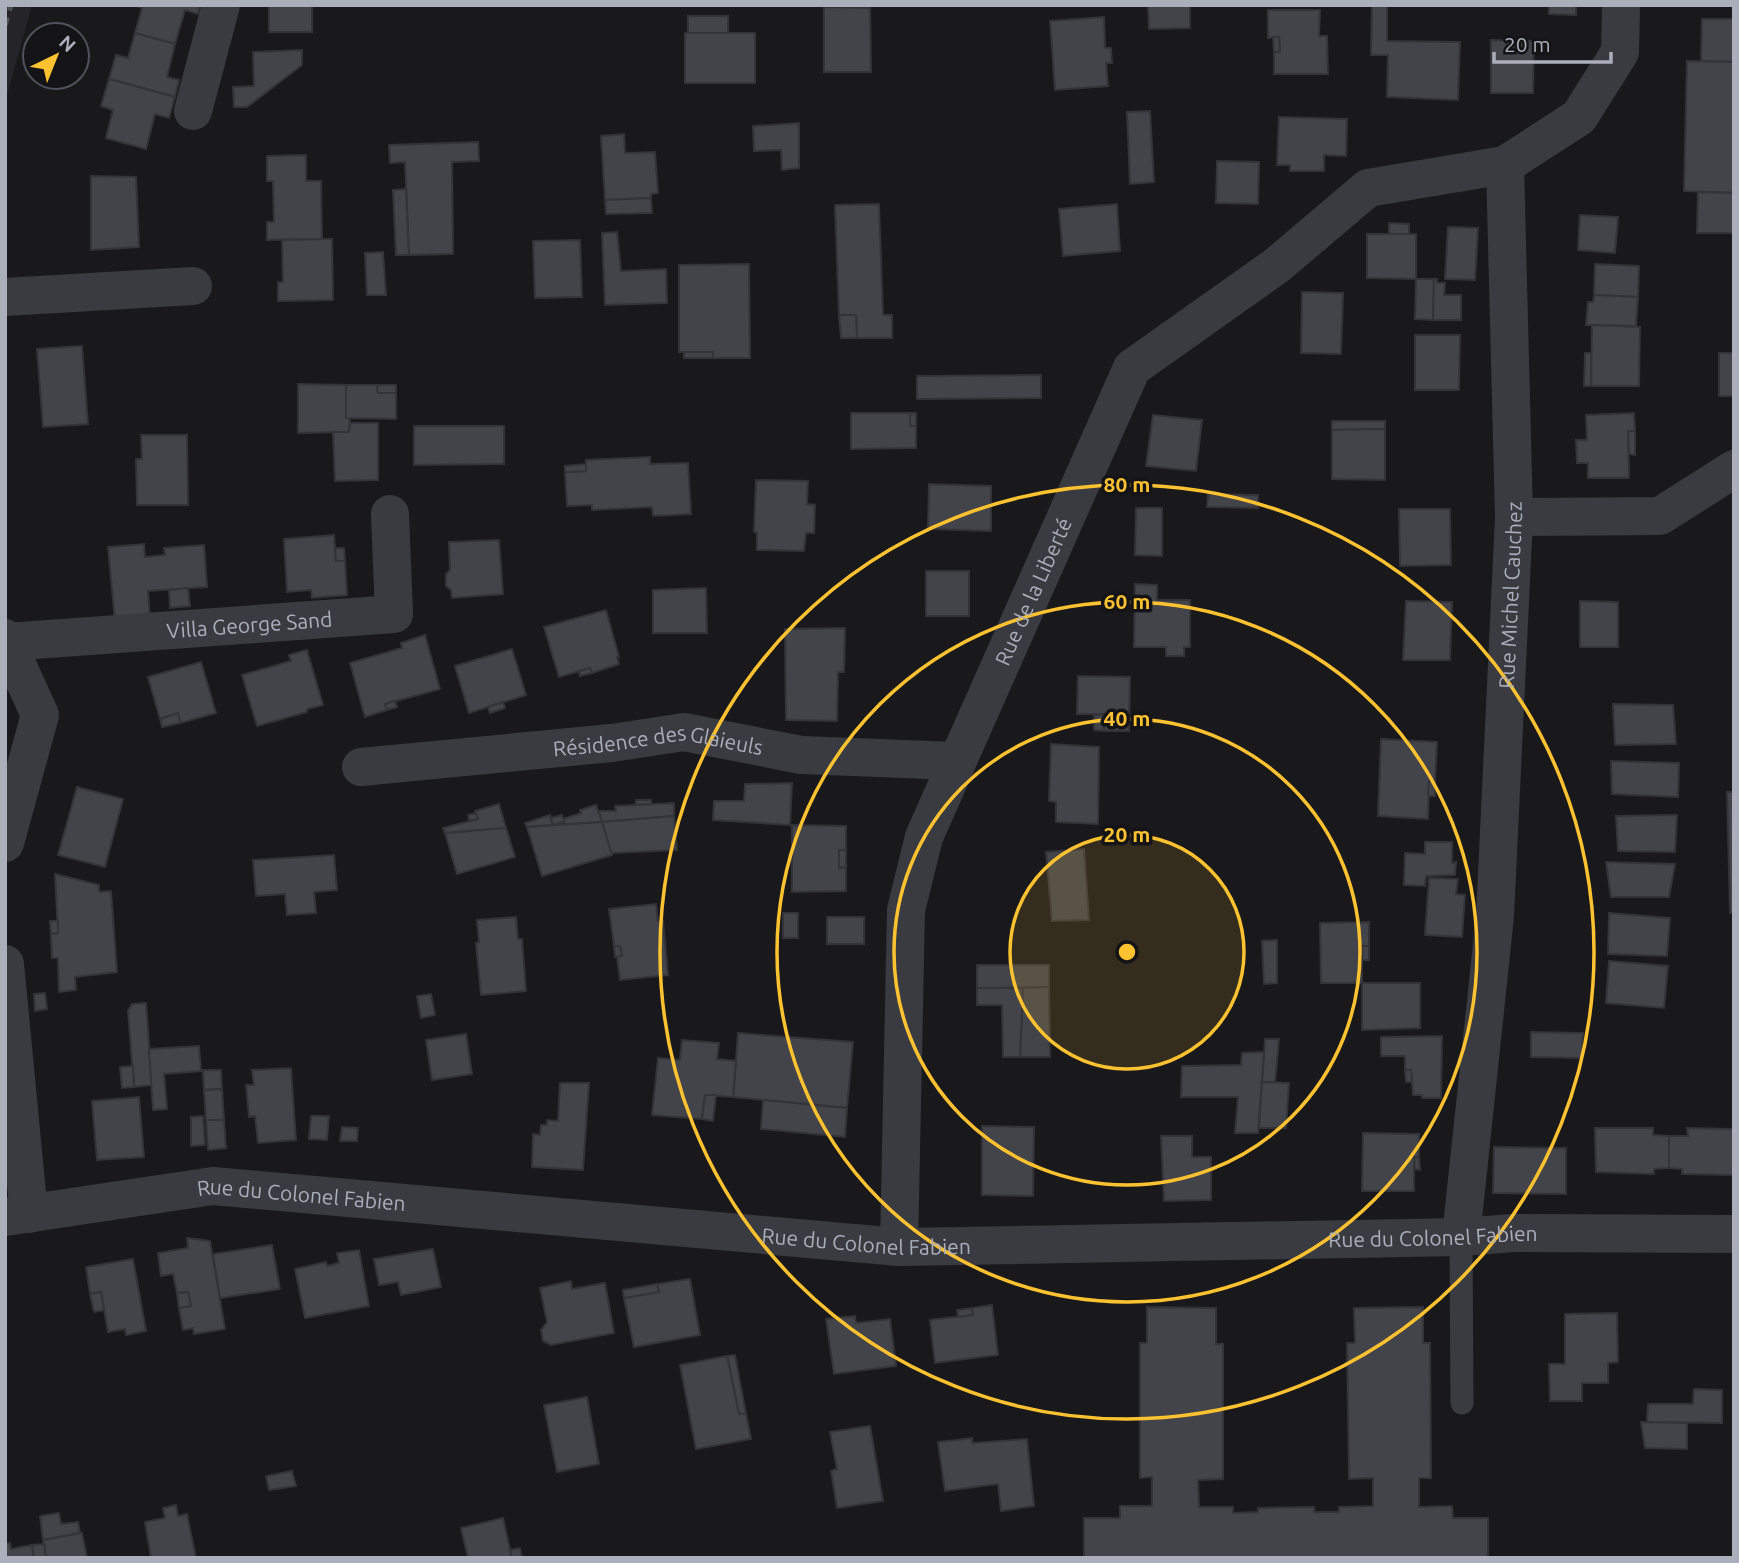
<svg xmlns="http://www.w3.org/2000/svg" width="1739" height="1563" font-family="Ubuntu,sans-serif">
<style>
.built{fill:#252529}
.building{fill:#434449;stroke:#333338;stroke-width:2}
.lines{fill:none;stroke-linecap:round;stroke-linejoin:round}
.service{stroke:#3a3b41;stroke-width:23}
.minor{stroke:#3a3b41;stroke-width:38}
.rail{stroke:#4d4f56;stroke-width:5;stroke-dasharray:9 7;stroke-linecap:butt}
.ring{fill:none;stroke:#fdc230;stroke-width:3.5}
.labels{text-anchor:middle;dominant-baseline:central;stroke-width:7;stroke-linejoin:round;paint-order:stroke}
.street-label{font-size:21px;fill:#abafbc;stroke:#141417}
.centre{fill:#fdc230;stroke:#141417;stroke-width:3.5}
.ring-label{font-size:21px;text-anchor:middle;font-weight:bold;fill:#fdc230;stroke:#141417;stroke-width:7;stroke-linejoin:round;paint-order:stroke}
</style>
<rect width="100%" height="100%" fill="#19191c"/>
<polygon class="built" points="5,5 32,5 5,103"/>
<g class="building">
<polygon points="134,5 200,5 198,14 185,10 175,44 135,33 142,8"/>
<rect x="269" y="5" width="43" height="27"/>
<polygon points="1148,5 1190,5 1190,28 1149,29"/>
<polygon points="1372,5 1387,5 1387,41 1460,42 1458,100 1387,97 1388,55 1371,55"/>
<polygon points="1549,5 1576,5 1576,15 1549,14"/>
<polygon points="824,7 870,8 871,72 824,72"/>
<polygon points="1268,10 1320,10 1319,36 1327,36 1328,74 1274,74 1274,52 1280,52 1279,37 1268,38"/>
<rect x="688" y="16" width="40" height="17"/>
<polygon points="1104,17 1105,48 1111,48 1112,63 1106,63 1108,86 1055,90 1050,21"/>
<polygon points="1702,19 1734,19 1734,62 1701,61"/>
<polygon points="135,33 175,44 167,77 179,80 175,97 109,79 116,55 128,58"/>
<rect x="685" y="33" width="70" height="50"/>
<polygon points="1273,37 1279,37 1280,52 1274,52"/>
<polygon points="1491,40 1534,41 1533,93 1491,93"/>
<polygon points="302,50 302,65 247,107 234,107 233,87 254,86 253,52"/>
<polygon points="1687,61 1734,62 1734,193 1684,191"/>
<polygon points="109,79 175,97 169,118 155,114 146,149 106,138 113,110 101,106"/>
<polygon points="1150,111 1154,182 1130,184 1127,112"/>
<polygon points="1279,117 1347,119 1346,156 1324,155 1324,171 1290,171 1290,165 1277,165"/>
<polygon points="799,123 799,168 782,170 781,150 754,151 753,126"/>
<polygon points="624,134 625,153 655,152 658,193 651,194 651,198 605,200 601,136"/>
<polygon points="478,142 479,161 452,162 453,254 409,255 405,162 390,163 389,145"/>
<polygon points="306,155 306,181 321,181 322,239 267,240 267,222 274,222 273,181 267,181 267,156"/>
<polygon points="1217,161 1259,162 1258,204 1216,203"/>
<polygon points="91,176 136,177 139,247 91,250"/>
<polygon points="406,189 409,255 396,255 393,190"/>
<polygon points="1698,192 1734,193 1734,233 1697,233"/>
<polygon points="651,198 652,213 606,214 605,200"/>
<polygon points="879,204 883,315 892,315 892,338 857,338 856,315 839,315 835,205"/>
<polygon points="1117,204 1120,251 1063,256 1059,209"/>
<polygon points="1580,215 1618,217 1615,253 1578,250"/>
<polygon points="1389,223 1409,224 1409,234 1389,234"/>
<polygon points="1448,227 1478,228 1475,280 1445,279"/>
<polygon points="617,232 621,271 666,269 667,303 605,305 602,233"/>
<polygon points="1367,234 1416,234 1416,279 1367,278"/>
<polygon points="322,239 332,239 333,300 278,301 278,282 283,282 282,240"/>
<polygon points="580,240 582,297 535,298 533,241"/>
<polygon points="383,252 386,295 367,295 365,253"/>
<polygon points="749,264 750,358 713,358 713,352 679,352 679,265"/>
<polygon points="1595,264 1639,266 1638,297 1594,295"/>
<polygon points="1416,279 1434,279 1433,320 1415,319"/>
<polygon points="1434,279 1437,279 1437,283 1445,283 1444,295 1461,295 1461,320 1433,320"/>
<polygon points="1302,292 1343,293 1341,354 1301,353"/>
<polygon points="1594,295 1638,297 1636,326 1586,325 1588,302 1593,302"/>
<polygon points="839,315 856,315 857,338 841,338"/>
<polygon points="1592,325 1640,327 1639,386 1591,386"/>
<polygon points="1415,335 1460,335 1459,390 1415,390"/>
<polygon points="82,346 88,424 43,427 37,349"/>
<rect x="684" y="352" width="29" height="6"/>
<polygon points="1585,353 1591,353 1591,386 1584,386"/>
<rect x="1719" y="353" width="15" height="43"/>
<polygon points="1041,375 1041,398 917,399 917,376"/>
<polygon points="298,384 346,385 346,418 350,418 349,432 298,433"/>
<polygon points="346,385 377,385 378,393 396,393 396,419 346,418"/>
<polygon points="377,385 396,385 396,393 378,393"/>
<polygon points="851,413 910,413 910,426 916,426 916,448 851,449"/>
<rect x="910" y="413" width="6" height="13"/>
<polygon points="1634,413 1635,431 1628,431 1629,478 1588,478 1588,463 1577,463 1576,440 1587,440 1586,415"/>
<polygon points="1153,415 1202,420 1196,471 1146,466"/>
<polygon points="1332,421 1385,421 1385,429 1332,430"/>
<polygon points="350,423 378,423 378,480 335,481 333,432 349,432"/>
<polygon points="414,426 504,426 504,464 414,465"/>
<polygon points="1385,429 1385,480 1332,479 1332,430"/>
<polygon points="1628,431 1635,431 1635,455 1629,454"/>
<polygon points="141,435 187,435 188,505 137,505 136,459 142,459"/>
<polygon points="650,457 650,464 688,463 691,514 653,516 652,507 592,510 592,505 567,506 565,472 586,471 586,460"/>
<polygon points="586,464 586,471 565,472 565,466"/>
<polygon points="756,480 808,481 807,504 815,505 814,533 806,533 804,551 757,550 757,532 754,532"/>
<polygon points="929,484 991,486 991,531 928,529"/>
<polygon points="1208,494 1258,495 1258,508 1207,507"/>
<polygon points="1136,508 1162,508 1162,556 1135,555"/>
<polygon points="1399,509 1450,509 1451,565 1400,566"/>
<polygon points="334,535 336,561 345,561 347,595 312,598 311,590 287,592 284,539"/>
<polygon points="499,540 503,594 452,598 451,590 446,586 446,574 450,570 449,542"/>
<polygon points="144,544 145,557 165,555 164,548 204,545 207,587 148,591 150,618 115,621 108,547"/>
<polygon points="335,548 344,548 345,561 336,561"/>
<rect x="926" y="571" width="43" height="45"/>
<polygon points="1135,584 1157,585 1157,600 1190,600 1190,647 1184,647 1184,656 1166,656 1166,647 1134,647"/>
<polygon points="188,588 190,606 170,608 169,590"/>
<polygon points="706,588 707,633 653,633 653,590"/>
<polygon points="1406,601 1452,602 1450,660 1403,660"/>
<polygon points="1580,601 1618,602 1618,647 1580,647"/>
<polygon points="606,610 619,657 617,657 619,664 592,673 590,668 559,677 544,627"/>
<polygon points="845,628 844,672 838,672 837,721 786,720 785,629"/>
<polygon points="425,635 440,689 385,704 387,710 365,717 350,663 402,648 401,643"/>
<polygon points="512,649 526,695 469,713 455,666"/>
<polygon points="307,650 323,705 307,709 307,712 257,726 242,675 291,661 289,655"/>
<polygon points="201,662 216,713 180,723 178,713 160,719 148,677"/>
<polygon points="590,668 592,673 580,676 579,671"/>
<polygon points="1078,676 1130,677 1129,731 1104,731 1105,714 1077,714"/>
<polygon points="395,701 397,707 387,710 385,704"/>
<polygon points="503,702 505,708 490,713 488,707"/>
<polygon points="1613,704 1673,705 1676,744 1615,745"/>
<polygon points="178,713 180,723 162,727 160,719"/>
<polygon points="1105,714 1104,731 1094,730 1094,715"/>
<polygon points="1381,739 1437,742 1435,781 1429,781 1428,819 1378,816"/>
<polygon points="1051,744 1099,747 1098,824 1056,822 1056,802 1049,801"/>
<polygon points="1611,761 1679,763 1678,797 1612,794"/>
<polygon points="1429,781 1435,781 1435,796 1428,796"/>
<polygon points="792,783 790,825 713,820 714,801 744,801 745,784"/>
<polygon points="77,787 123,799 105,867 58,855"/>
<polygon points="1727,792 1734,792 1734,913 1730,913"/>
<polygon points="636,800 651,800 651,804 636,805"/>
<polygon points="674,803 674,816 602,822 599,811 616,811 615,806"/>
<polygon points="499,804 506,828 445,833 443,828 478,819 475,811"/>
<polygon points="596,805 602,822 553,825 564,822 563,819 581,813 580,810"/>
<polygon points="476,813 478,819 469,821 468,815"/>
<polygon points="550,815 553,825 527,827 525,823"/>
<polygon points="562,815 564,822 553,825 551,818"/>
<polygon points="1677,815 1675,852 1618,851 1616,816"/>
<polygon points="674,816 677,850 611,853 602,822"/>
<polygon points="602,822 612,855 542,876 527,827"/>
<polygon points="792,825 846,826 846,850 839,850 839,868 846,867 846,891 792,892"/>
<polygon points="506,828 515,857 457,874 445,833"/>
<polygon points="1425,842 1452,842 1452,863 1456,862 1455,875 1426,876 1425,886 1404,885 1405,853 1425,854"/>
<polygon points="1084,849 1089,920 1052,921 1046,852"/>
<polygon points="839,850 846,850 846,867 839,868"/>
<polygon points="334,855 337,890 314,892 316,913 287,915 285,894 256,896 253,860"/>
<polygon points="1606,862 1675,864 1669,897 1611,897"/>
<polygon points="55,874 99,885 99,892 111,891 117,972 75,977 76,990 59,992 58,958 52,958 51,934 58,933"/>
<polygon points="1429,878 1458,879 1456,894 1465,895 1462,937 1425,935"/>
<polygon points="656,904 658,921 663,921 668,975 620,980 617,956 622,956 620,946 614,946 609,909"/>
<rect x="783" y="913" width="15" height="25"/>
<polygon points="1609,913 1670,918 1667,956 1608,954"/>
<polygon points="516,917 518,939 522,939 526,991 481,995 476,943 479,942 477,920"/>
<rect x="827" y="917" width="37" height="27"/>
<polygon points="50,921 58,921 58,933 51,934"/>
<polygon points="1369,922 1369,946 1362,946 1362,983 1321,983 1320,923"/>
<polygon points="1277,940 1277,983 1264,984 1262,941"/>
<polygon points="614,946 620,946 622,956 615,957"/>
<rect x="1362" y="946" width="7" height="14"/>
<polygon points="1609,961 1668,966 1664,1008 1606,1003"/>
<polygon points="977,965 1049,965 1049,987 977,988"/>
<polygon points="1362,983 1420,983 1420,1028 1362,1030"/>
<polygon points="1049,987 1050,1057 1020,1057 1023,988"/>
<polygon points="977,988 1023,988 1020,1057 1003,1057 1002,1005 977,1005"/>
<polygon points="45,993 47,1009 35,1011 34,994"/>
<polygon points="431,994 435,1015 421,1018 417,996"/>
<polygon points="146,1003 152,1085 134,1087 128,1011 132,1004"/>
<polygon points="1531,1032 1583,1033 1582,1058 1531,1057"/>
<polygon points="738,1033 853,1042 847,1108 733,1097"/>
<polygon points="466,1034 472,1074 432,1080 426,1040"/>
<polygon points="1442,1036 1441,1098 1422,1098 1422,1095 1413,1095 1411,1070 1405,1070 1405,1056 1381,1056 1381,1037"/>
<polygon points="1265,1039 1279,1039 1275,1082 1262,1082"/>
<polygon points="682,1040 719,1043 717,1059 736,1061 733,1097 705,1095 702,1119 652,1115 658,1058 680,1060"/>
<polygon points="199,1046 201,1071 164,1074 167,1109 153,1110 149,1049"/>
<polygon points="1264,1052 1258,1133 1235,1133 1238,1097 1181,1097 1182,1066 1241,1065 1242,1053"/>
<polygon points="133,1066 134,1087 122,1088 120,1067"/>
<polygon points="291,1068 296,1140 258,1143 255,1116 249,1117 246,1085 254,1085 252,1070"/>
<polygon points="203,1070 221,1070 222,1089 204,1090"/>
<polygon points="1405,1070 1411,1070 1412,1082 1406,1082"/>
<polygon points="1262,1082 1289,1083 1286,1128 1259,1128"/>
<polygon points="560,1083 589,1083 583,1170 532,1167 533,1134 540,1135 541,1125 547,1125 547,1120 558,1121"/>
<polygon points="222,1089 224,1120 206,1120 204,1090"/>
<polygon points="705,1095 716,1095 713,1121 702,1119"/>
<polygon points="139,1097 144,1157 97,1160 92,1101"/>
<polygon points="763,1100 847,1108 845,1137 761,1129"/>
<polygon points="203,1116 205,1145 191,1146 191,1117"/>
<polygon points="311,1116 329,1116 327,1140 309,1139"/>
<polygon points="206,1120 224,1120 226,1148 208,1150"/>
<polygon points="982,1126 1034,1127 1033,1196 982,1195"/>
<polygon points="342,1127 358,1128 357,1141 340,1141"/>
<polygon points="1595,1128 1653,1128 1653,1135 1669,1136 1669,1168 1654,1169 1654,1174 1596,1172"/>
<polygon points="1687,1128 1734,1129 1734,1175 1682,1174 1682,1169 1669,1168 1669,1136 1688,1136"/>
<polygon points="1363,1133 1419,1134 1419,1157 1414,1157 1414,1191 1362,1191"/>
<polygon points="1161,1136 1192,1136 1192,1157 1211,1157 1211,1200 1164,1201"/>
<polygon points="1494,1147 1566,1148 1566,1194 1493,1193"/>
<polygon points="1414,1157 1419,1157 1420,1170 1415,1169"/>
<polygon points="187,1238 210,1241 225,1329 194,1334 193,1328 183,1330 179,1308 191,1306 188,1292 177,1293 173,1274 161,1276 158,1253 188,1248"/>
<polygon points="272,1245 280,1289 220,1298 213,1254"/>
<polygon points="433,1249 441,1287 401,1295 398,1282 379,1285 374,1259"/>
<polygon points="359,1250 369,1306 305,1318 295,1269 326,1262 327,1266 339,1263 337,1253"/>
<polygon points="133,1259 146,1331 126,1335 125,1329 108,1332 101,1292 90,1294 86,1267"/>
<polygon points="690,1279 700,1335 634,1347 624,1298 659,1292 657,1284"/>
<polygon points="571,1281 572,1289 605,1283 614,1333 551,1345 543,1341 541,1330 547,1322 540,1288"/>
<polygon points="657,1284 659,1292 624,1298 623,1290"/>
<polygon points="101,1292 104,1310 94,1312 90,1294"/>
<polygon points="188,1292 191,1306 179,1308 177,1293"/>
<polygon points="992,1305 998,1355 935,1363 930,1320 973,1315 972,1308"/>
<polygon points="1147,1307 1216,1308 1216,1344 1223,1344 1223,1479 1198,1480 1199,1507 1233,1507 1233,1513 1258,1512 1258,1508 1314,1507 1314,1512 1339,1512 1339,1507 1373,1506 1373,1478 1349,1479 1347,1343 1355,1343 1354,1308 1423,1307 1423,1343 1430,1343 1431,1478 1419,1478 1419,1507 1452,1506 1453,1518 1488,1518 1488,1558 1084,1558 1084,1518 1120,1518 1120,1506 1152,1506 1152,1477 1140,1478 1140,1343 1147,1343"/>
<polygon points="972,1308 973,1315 958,1317 957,1310"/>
<polygon points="1617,1313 1618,1362 1608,1363 1608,1383 1582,1383 1582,1401 1550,1401 1549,1364 1565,1364 1565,1314"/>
<polygon points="855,1316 856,1323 890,1319 896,1366 834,1374 826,1319"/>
<polygon points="735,1355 746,1414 739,1414 727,1356"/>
<polygon points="727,1356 739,1414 746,1414 751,1439 696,1449 680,1365"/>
<polygon points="1694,1389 1722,1390 1722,1423 1647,1422 1648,1404 1693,1404"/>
<polygon points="587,1397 599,1464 557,1472 544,1405"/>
<polygon points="1641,1422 1687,1423 1687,1449 1645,1448"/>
<polygon points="870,1426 883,1501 837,1508 831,1471 837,1469 830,1432"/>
<polygon points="972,1438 972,1443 1027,1439 1034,1506 1001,1511 998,1484 945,1491 938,1442"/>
<polygon points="292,1471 296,1486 269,1490 266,1476"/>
<polygon points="176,1505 178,1516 187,1514 196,1558 151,1558 145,1522 165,1518 163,1508"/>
<polygon points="59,1513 61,1524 78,1522 80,1533 43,1540 40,1516"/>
<polygon points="503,1518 512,1558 468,1558 461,1528"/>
<polygon points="82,1533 87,1558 46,1558 43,1540"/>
<polygon points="5,1543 10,1543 11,1549 32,1545 34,1558 5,1558"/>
<polygon points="44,1544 46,1558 34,1558 32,1545"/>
<polygon points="520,1548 522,1558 512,1558 510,1550"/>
</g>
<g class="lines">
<polyline class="service" points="1461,1237 1462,1403"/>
<g class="minor">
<polyline points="193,111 221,5"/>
<polyline points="5,297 193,286"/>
<polyline points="1514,517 1660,516 1734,469"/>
<polyline points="5,638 40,715 5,843"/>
<path id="s1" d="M7,642L394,614L390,514"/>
<path id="s2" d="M361,767L612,743L684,732L801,755L956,761"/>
<polyline points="5,964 29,1214"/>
<path id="s3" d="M5,1217L213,1186L899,1247L1461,1237L1513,1233L1734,1234"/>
<path id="s4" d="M1461,1237L1495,916L1514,517L1505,165L1579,117L1620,52L1621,5"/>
<path id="s5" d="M899,1247L906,910L924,837L1132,368L1276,266L1368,188L1505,165"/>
</g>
<polyline class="rail" points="5,26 11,5"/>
</g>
<circle cx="1127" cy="952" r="117" fill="#fdc230" fill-opacity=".12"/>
<g class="ring">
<circle cx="1127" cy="952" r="117"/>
<circle cx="1127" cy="952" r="233"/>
<circle cx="1127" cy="952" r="350"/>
<circle cx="1127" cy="952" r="467"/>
</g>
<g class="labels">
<g class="street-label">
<text stroke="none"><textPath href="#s5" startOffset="681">Rue de la Liberté</textPath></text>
<text stroke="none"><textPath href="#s4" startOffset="644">Rue Michel Cauchez</textPath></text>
<text stroke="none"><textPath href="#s1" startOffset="243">Villa George Sand</textPath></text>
<text stroke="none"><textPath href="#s2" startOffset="299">Résidence des Glaieuls</textPath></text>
<text stroke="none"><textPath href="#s3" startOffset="299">Rue du Colonel Fabien</textPath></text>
<text stroke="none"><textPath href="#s3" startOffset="1433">Rue du Colonel Fabien</textPath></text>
<text stroke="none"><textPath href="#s3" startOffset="866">Rue du Colonel Fabien</textPath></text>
</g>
</g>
<circle cx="1127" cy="952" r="10" class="centre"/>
<g class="ring-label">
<text x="1127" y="492">80 m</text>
<text x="1127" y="609">60 m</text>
<text x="1127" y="726">40 m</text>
<text x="1127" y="842">20 m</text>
</g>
<rect width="1739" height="1563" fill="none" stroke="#abafbc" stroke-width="14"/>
<g transform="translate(56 56) rotate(43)"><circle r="33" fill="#141417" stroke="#505259" stroke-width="2"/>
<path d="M0-5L12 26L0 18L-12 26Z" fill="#fdc230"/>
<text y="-10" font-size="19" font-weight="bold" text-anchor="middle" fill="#abafbc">N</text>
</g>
<path d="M1494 52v10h117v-10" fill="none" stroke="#abafbc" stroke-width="3.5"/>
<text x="1504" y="52" font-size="21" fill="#abafbc" stroke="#141417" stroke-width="5" paint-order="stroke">20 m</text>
</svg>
